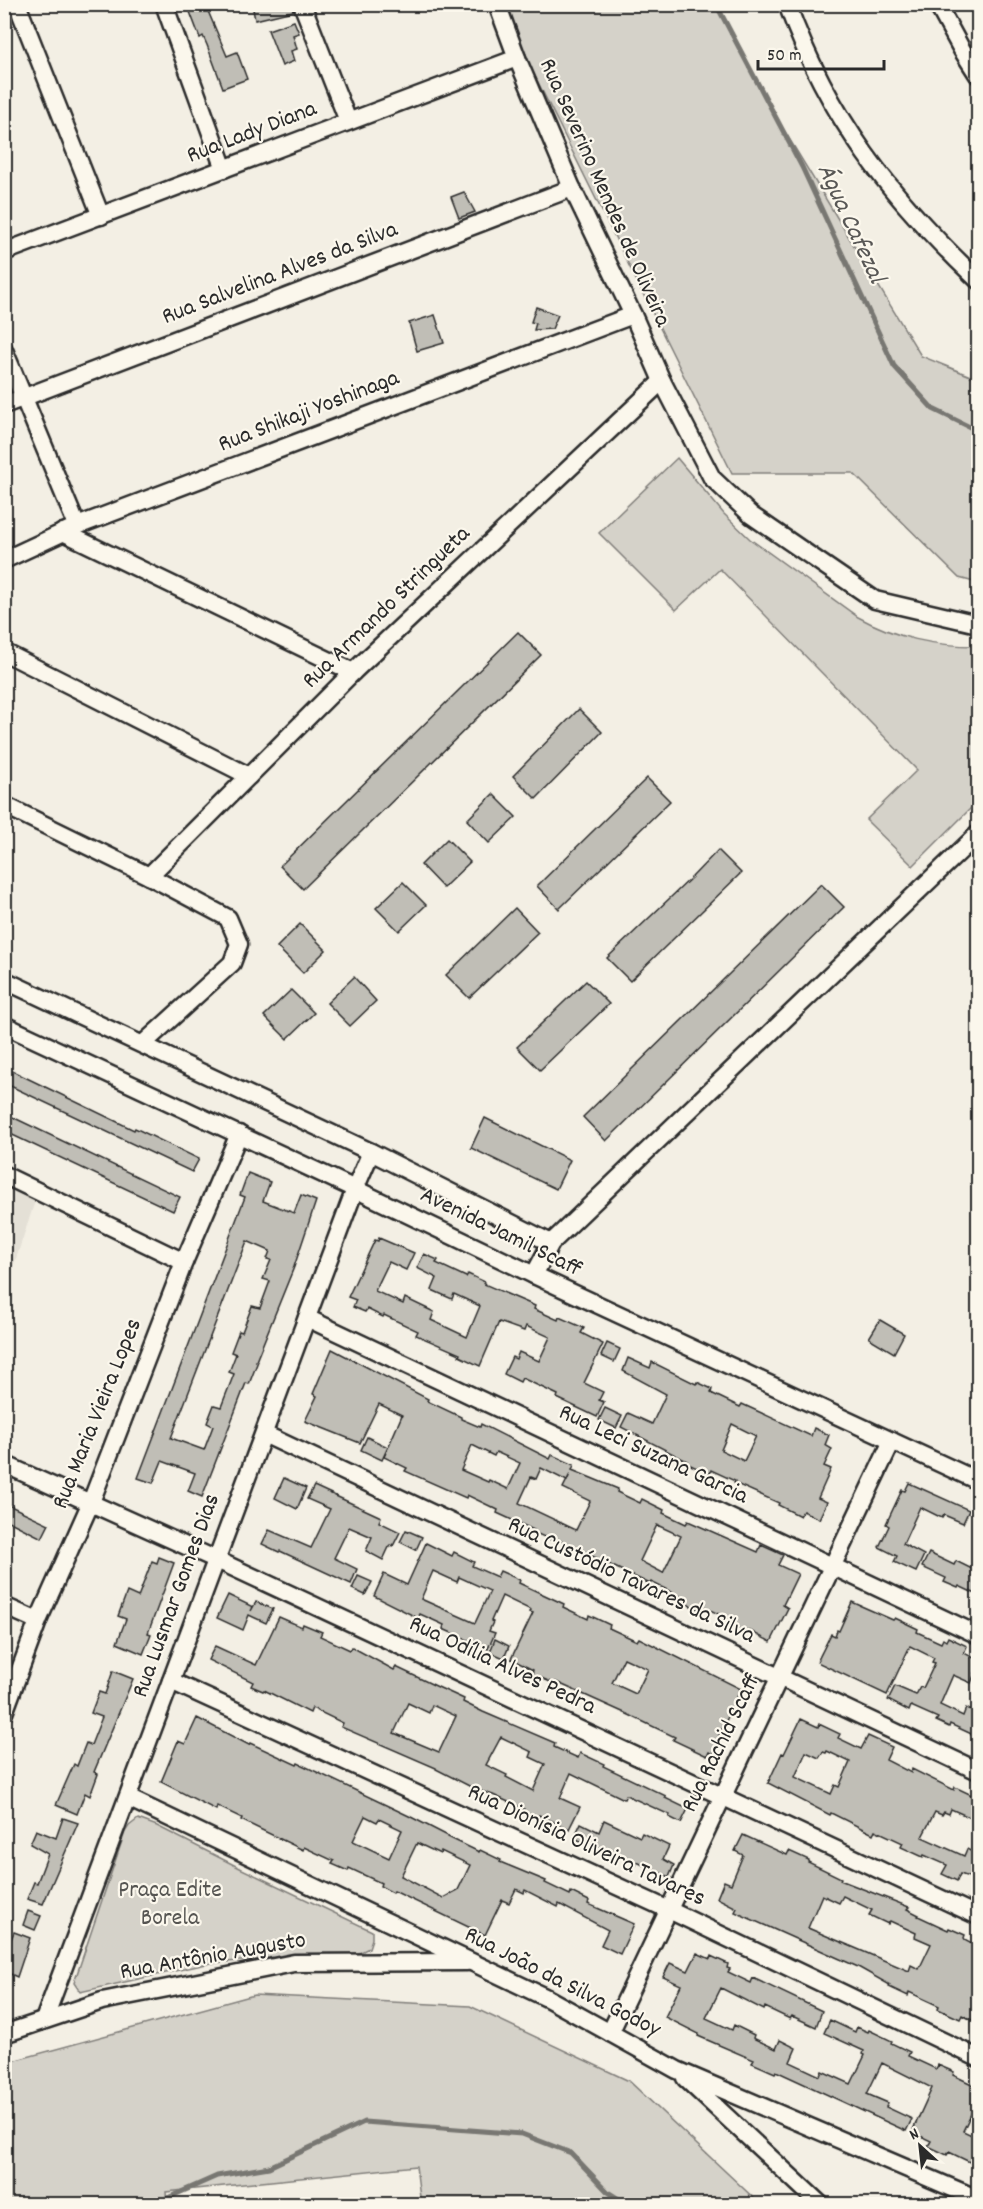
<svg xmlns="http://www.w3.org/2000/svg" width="983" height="2209" font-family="Dekko,sans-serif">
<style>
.built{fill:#e4e0d6}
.green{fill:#d5d2c9;stroke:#807e7a;stroke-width:1.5}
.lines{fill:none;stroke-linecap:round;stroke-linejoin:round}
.stream{stroke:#787772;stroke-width:5}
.building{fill:#c0beb6;stroke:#2b2b2b;stroke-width:1.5;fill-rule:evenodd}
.minor-casing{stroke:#2b2b2b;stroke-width:21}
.minor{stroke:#fbf7ec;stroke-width:16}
.labels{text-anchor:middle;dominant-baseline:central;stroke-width:4.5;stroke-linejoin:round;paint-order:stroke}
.street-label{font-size:24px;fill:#2b2b2b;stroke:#fbf7ec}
.park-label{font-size:24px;fill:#565552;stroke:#fbf7ec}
.water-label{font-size:26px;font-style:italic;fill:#585755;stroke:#fbf7ec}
</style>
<rect width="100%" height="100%" fill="#f3efe4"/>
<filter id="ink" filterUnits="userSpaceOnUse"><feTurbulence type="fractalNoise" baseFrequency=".0167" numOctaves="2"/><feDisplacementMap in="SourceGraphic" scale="12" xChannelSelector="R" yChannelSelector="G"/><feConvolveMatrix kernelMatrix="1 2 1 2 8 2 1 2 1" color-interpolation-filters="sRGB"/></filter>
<g filter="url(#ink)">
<polygon class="built" points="5,1182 36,1198 5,1292"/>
<g class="green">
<polygon points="504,5 717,5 773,112 921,356 978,379 978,583 959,578 853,473 732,473 524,54"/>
<path d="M677,458L724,514L750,539L858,617C896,638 934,646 978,646V801L913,866L866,820L917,770L720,569L676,610L599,533Z"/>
<polygon points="138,1819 157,1826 242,1869 372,1931 372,1939 369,1948 359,1953 211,1963 80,1992 74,1983 125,1832 129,1826"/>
<polygon points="254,1995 470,2006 629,2081 760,2204 421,2204 416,2166 166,2192 167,2204 5,2204 5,2063"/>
</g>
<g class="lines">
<g class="stream">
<polyline points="716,4 802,167 894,366 933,409 978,431"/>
<polyline points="154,2204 217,2176 269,2167 364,2122 522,2134 571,2153 608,2192 627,2204"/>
</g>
</g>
<g class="building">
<polygon points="187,4 205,4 227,56 237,52 247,79 223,88 207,45 203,36 200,38"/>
<polygon points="252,4 292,4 293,11 255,20"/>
<polygon points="294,21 299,33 293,35 297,49 291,51 294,61 282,66 268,30"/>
<polygon points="464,192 475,212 459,218 451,197"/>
<polygon points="536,307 558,315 552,329 534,330 536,323 531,322"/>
<polygon points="435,315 444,343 417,351 409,323"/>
<polygon points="518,632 541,655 303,889 280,866"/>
<polygon points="579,709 602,732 536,799 513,776"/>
<polygon points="647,778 670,801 559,909 537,886"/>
<polygon points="493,794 516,817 489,843 467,820"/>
<polygon points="447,839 470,862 443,888 421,865"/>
<polygon points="718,850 741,873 630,981 607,958 692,877"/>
<polygon points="403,882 426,905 399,931 376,908"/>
<polygon points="821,884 844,907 606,1141 583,1117"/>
<polygon points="515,908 538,932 469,998 446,975"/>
<polygon points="300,924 326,950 303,973 277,947"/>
<polygon points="354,977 376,1001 350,1026 327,1003"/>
<polygon points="586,981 609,1004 540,1070 517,1047"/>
<polygon points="291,990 314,1013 287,1039 264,1016"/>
<polygon points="4,1067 134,1130 135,1128 199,1159 192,1172 4,1083"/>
<polygon points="4,1113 180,1197 173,1211 4,1131"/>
<polygon points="485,1118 570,1160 556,1189 471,1148"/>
<path d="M248,1173L270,1182L263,1201L294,1213L301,1195L316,1201L294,1267L256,1361H258L249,1384L246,1383L202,1497L188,1491L195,1473L162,1461L153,1483L138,1478L245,1197L240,1195ZM247,1241L270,1251L267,1259L271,1260L263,1279L270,1281L260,1308L252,1306L242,1332L239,1331L231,1352L236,1354L229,1372L234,1374L221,1407L214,1405L207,1423L213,1426L204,1450L171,1438Z"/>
<polygon points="379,1238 414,1253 406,1270 389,1262 375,1291 403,1304 405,1298 434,1312 431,1320 467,1337 480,1306 454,1294 452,1299 432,1290 437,1278 417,1268 424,1254 438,1260 436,1263 466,1277 468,1274 485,1282 484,1284 535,1306 534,1309 558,1320 559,1317 584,1328 581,1333 603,1344 584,1383 603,1392 599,1400 604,1402 597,1417 557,1398 558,1395 522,1378 520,1382 504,1374 512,1357 516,1359 519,1352 539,1361 550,1337 526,1326 524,1331 499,1322 480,1366 459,1356 460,1354 416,1335 418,1331 384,1315 383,1317 367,1309 365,1312 353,1307 356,1300 348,1297 375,1240 378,1241"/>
<polygon points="880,1320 904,1334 894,1353 869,1338"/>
<polygon points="607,1343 620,1349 614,1362 601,1356"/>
<path d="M332,1349L428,1399L427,1401L461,1417V1419L480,1427L481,1424L550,1459L552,1455L574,1465L572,1470L618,1489L617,1492L640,1503L642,1499L664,1510L663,1513L686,1524L688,1521L758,1552L761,1545L783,1555L778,1565L798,1574L783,1605L788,1608L771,1642L750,1631L748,1634L725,1623L727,1618L704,1607L702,1611L678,1600L680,1596L651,1582L650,1584L633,1576L559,1540L558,1543L533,1532L534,1530L497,1513L498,1510L467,1495L466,1498L405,1471L407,1468L384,1457L402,1415L379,1404L360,1443L305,1421L317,1396L313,1394ZM472,1445L494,1456L496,1452L520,1463L508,1489L489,1480L488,1482L461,1470ZM541,1468L567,1481L570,1474L563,1488L590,1501L576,1530L519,1503L531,1477L536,1479ZM657,1525L681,1536L663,1573L640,1561Z"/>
<path d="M628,1358L650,1368L652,1362L696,1384L697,1382L712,1389L711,1393L740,1407L742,1404L811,1436L814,1428L829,1435L825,1445L832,1449L824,1466L831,1469L818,1498L827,1502L819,1519L803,1511L800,1516L778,1505L779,1503L734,1483L735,1481L711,1470L710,1474L686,1463L687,1461L621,1427L628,1413L652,1424L666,1394L623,1371ZM732,1424L756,1436L744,1461L721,1450Z"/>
<polygon points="605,1408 622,1416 616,1428 599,1420"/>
<polygon points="367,1437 388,1447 382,1460 361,1450"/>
<polygon points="284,1478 306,1488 297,1509 275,1498"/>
<polygon points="909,1483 969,1510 963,1523 944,1515 942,1518 920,1507 903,1544 924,1555 916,1572 894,1562 897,1556 879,1547 889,1526 886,1524 902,1490 905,1491"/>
<polygon points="314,1486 381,1517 379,1522 400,1532 393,1546 390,1545 383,1560 366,1551 372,1537 349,1527 334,1558 357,1569 351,1584 280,1551 279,1552 262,1544 269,1530 311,1548 330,1509 307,1499"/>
<polygon points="4,1503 49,1524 42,1538 4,1519"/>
<polygon points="406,1530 422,1537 416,1550 400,1542"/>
<path d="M426,1543L452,1556L454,1552L474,1562L472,1566L497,1577L500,1571L520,1580L519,1583L564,1604L563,1607L588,1619L589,1615L610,1625L609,1628L637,1641L639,1638L741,1689L717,1740L719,1741L713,1754L709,1752L707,1756L673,1740L675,1737L627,1714L556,1682L555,1684L532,1674L533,1670L511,1659L533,1613L530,1612L531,1610L502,1596L491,1621L493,1622L489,1631L495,1633L488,1649L443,1629L444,1625L420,1614L418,1618L374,1596L384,1574L407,1585ZM433,1571L457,1582L459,1577L490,1591L475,1623L421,1599ZM624,1658L648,1669L636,1694L612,1683Z"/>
<polygon points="929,1553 954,1565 956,1561 978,1572 978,1595 959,1586 958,1588 944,1582 946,1578 922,1567"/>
<polygon points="159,1557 174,1563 148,1633 151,1634 143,1654 117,1643 126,1619 118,1616 127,1592 138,1597 152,1561 157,1563"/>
<polygon points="358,1576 372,1582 365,1595 352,1589"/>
<polygon points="228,1595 253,1607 251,1611 256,1602 273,1609 266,1623 249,1615 243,1630 217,1618"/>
<polygon points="852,1602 893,1620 895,1618 918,1629 917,1632 941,1643 943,1639 946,1641 948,1637 967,1646 964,1653 978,1660 978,1666 971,1683 953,1675 940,1705 963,1716 966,1708 978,1714 978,1737 950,1724 949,1727 936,1721 938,1718 911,1706 909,1711 888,1700 895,1686 916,1695 920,1687 923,1688 935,1663 932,1662 934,1658 910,1646 887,1695 817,1662 831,1634 835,1636 837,1630 839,1631"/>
<path d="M279,1617L302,1627L303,1624L322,1632L320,1636L350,1650L352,1647L394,1670L396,1667L440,1688L464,1699L463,1702L483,1712L555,1743L554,1747L578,1758L580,1753L604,1764L603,1766L666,1796L665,1798L688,1809L681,1823L669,1817L670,1815L626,1795L624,1799L571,1773L560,1798L580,1807L569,1829L539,1815L538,1819L523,1812L524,1809L493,1795L477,1790L436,1769V1768L341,1727L343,1723L312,1708L310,1713L264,1690L263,1691L251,1686L253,1682L208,1660L215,1646L256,1665ZM408,1703L429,1713L432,1705L456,1716L439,1752L394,1733ZM501,1737L532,1752L530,1757L545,1764L533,1791L506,1777L507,1775L486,1765Z"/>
<polygon points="495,1639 509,1646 504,1658 490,1652"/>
<polygon points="113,1671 133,1679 94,1772 98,1774 90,1796 85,1793 77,1814 56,1805 74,1764 77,1766 86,1743 91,1745 102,1717 91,1713 99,1692 105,1694"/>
<path d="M197,1718L249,1745L250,1743L297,1765L298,1763L409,1816L448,1836V1837L479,1852L480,1850L501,1860L500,1862L546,1881L545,1883L570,1895L571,1892L589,1901L588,1904L634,1924L620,1954L601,1945L608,1930L559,1904L558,1907L525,1890L524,1893L516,1889L509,1903L502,1900L485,1935L394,1891L393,1893L380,1886L381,1883L349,1868L348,1871L332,1864L334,1861L304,1847L303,1850L241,1820L242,1818L217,1806L216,1810L161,1782L178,1741L185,1744ZM365,1816L377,1822L379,1819L402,1830L389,1858L353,1841ZM417,1843L440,1854L441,1851L470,1865L458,1890L443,1898L401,1876Z"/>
<path d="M801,1719L818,1727L819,1724L840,1734L838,1738L861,1749L868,1736L892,1747L886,1760L911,1773L912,1769L954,1790L955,1787L978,1798V1821L951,1809L949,1814L944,1812L942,1815L935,1812L922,1837L964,1856L967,1849L978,1855V1880L960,1874L957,1881L942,1874L947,1865L924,1855L923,1857L901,1847L903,1843L875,1830L873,1834L831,1813L830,1815L768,1783L782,1753L784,1754ZM827,1751L850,1762L839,1787L835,1785L831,1794L795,1777L806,1752L819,1758L823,1752L826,1753Z"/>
<polygon points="63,1818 78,1823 43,1904 27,1899 34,1882 37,1883 48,1854 30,1844 36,1830 56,1838"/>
<polygon points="604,1820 640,1837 642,1833 669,1846 663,1859 674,1865 669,1877 637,1862 636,1865 588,1842 587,1844 574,1838 581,1823 599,1832"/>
<path d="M743,1835L787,1855L789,1851L809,1860L808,1862L841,1878L840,1880L909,1907L907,1909L919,1915L918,1916L948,1930L949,1928L965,1935L964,1938L966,1941L978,1947V1979L971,1996L978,1999V2023L962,2015L960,2019L938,2009L939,2006L909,1992L908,1996L889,1987L890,1985L858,1967L735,1912L737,1908L717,1898L724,1881L731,1884L743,1855L735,1851ZM822,1895L839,1903L843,1896L872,1910L869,1915L888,1924L890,1921L916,1933L915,1937L931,1944L919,1969L911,1965L909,1971L808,1928Z"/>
<polygon points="28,1911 41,1916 35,1930 23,1925"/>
<polygon points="14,1932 30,1938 17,1977 4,1971 9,1954 5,1953"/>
<polygon points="697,1953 710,1959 711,1956 728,1964 727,1968 730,1969 728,1972 751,1983 753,1978 822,2011 816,2027 792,2016 790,2019 765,2007 764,2010 721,1988 706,2018 732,2030 734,2025 754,2035 753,2038 776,2049 780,2040 796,2048 790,2062 820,2076 822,2071 851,2084 865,2055 863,2054 864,2051 824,2033 830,2020 855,2032 857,2027 868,2032 869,2030 892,2041 891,2043 910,2052 908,2056 936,2069 938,2065 954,2072 953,2075 978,2087 978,2099 963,2131 978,2138 978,2166 949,2152 947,2155 928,2146 931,2141 912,2132 932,2088 882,2063 867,2094 888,2103 886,2107 912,2119 906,2131 776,2071 775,2073 752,2063 754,2060 698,2036 699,2034 665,2017 681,1985 663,1977 670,1963 688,1971"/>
</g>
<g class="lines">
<g class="minor-casing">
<g id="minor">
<polyline points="17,4 101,216"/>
<polyline points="164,4 224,169"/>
<polyline points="302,4 348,121"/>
<polyline points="497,4 517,58 572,188 633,315 662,381 712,478 751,515 875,600 978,624"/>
<path d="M787,4C829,119 890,197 978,280"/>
<polyline points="937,4 962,50 978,75"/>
<polyline points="4,252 517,58"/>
<polyline points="4,350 77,526"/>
<polyline points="4,405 572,188"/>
<polyline points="63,532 353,672"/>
<polyline points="4,560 77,526 633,315"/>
<polyline points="4,652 249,776"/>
<polyline points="4,805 149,876 228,918 239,944 232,963 143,1044"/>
<polyline points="149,876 353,672 662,381"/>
<polyline points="4,980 371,1152 551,1243"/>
<polyline points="4,1025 355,1189 534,1275 978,1481"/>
<polyline points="4,1175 184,1262"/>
<polyline points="534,1275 551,1243 978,834"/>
<polyline points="307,1318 978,1635"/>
<polyline points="264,1434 978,1771"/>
<polyline points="4,1464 217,1560 978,1916"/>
<polyline points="4,1606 38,1621"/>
<polyline points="171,1681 669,1910 978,2058"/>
<polyline points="4,1713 38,1621 91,1502 184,1262 239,1134"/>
<polyline points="128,1798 547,1998 677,2070 978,2199"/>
<polyline points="44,2020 355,1189 371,1152"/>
<polyline points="610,2033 892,1441"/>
<polyline points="4,2034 102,2001 294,1963 467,1962"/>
<polyline points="685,2078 820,2204"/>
</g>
</g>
<use href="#minor" class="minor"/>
</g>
</g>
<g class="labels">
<g class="street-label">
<text transform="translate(252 133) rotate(-21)">Rua Lady Diana</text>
<text transform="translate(604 193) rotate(66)">Rua Severino Mendes de Oliveira</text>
<text transform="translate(280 274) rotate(-21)">Rua Salvelina Alves da Silva</text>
<text transform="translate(309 412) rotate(-21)">Rua Shikaji Yoshinaga</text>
<text transform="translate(387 608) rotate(-44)">Rua Armando Stringueta</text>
<text transform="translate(501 1233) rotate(26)">Avenida Jamil Scaff</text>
<text transform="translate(98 1414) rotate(-68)">Rua Maria Vieira Lopes</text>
<text transform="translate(653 1455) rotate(25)">Rua Leci Suzana Garcia</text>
<text transform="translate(631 1581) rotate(25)">Rua Custódio Tavares da Silva</text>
<text transform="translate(177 1596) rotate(-70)">Rua Lusmar Gomes Dias</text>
<text transform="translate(502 1666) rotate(25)">Rua Odília Alves Pedra</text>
<text transform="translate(722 1743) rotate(-64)">Rua Rachid Scaff</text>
<text transform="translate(586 1846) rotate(25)">Rua Dionísia Oliveira Tavares</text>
<text transform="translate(213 1957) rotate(-10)">Rua Antônio Augusto</text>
<text transform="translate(562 1983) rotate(27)">Rua João da Silva Godoy</text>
</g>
<g class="park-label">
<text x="170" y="1891">Praça Edite<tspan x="170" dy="28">Borela</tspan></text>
</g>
<g class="water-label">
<text transform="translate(850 224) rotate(65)">Água Cafezal</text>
</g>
</g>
<rect width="983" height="2209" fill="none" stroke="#fbf7ec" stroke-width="24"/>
<rect x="12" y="12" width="959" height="2185" fill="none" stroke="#2b2b2b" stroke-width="2" filter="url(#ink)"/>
<g transform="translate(920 2146) rotate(333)" stroke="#fbf7ec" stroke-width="4.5" paint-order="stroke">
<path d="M0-4.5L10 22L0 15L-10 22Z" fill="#2b2b2b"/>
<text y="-9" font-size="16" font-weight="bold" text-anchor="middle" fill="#2b2b2b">N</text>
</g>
<path d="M758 60v9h126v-9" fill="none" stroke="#2b2b2b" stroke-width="3"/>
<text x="767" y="60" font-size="18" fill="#2b2b2b" stroke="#fbf7ec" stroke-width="4.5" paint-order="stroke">50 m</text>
</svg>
